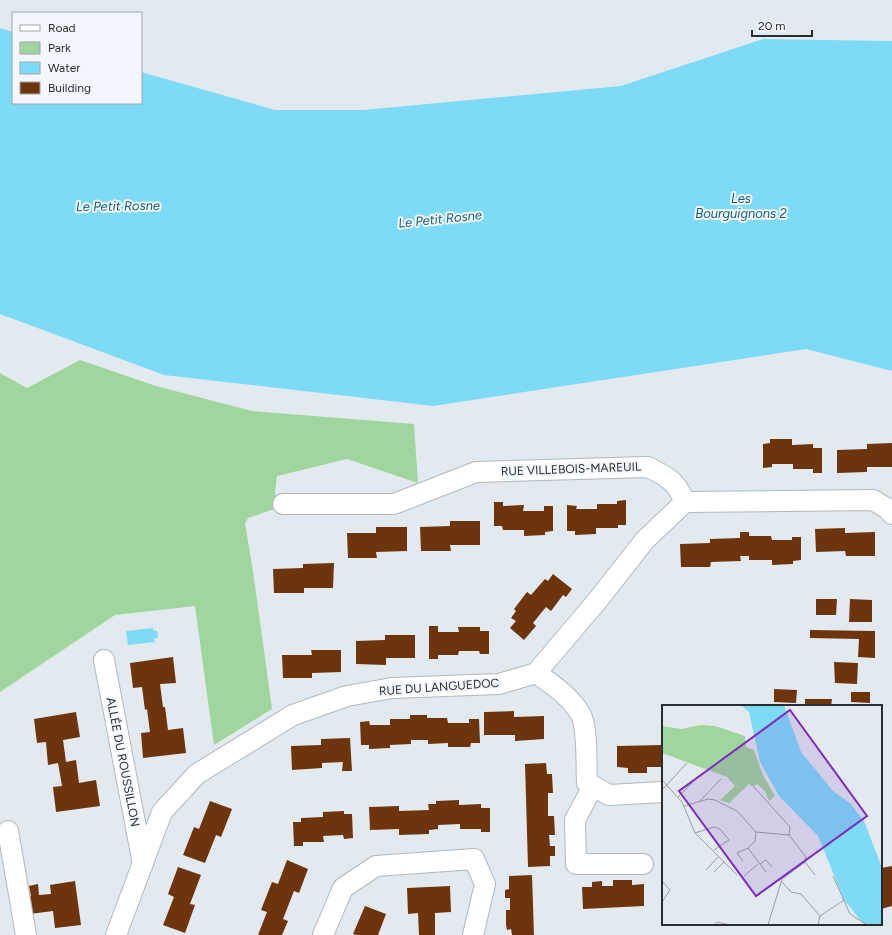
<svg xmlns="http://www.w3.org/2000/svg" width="892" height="935" font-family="Figtree,sans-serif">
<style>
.green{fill:#a0d69e}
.water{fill:#7edbf7}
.building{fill:#6e340c}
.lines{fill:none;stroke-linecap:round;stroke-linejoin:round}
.street-casing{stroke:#b1b8bc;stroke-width:22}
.street{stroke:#fff;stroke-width:20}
.labels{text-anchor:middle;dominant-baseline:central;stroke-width:4;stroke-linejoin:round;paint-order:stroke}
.street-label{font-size:12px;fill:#2a2d2f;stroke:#f1f7fc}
.water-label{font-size:13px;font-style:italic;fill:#125f72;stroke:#f1f7fc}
.inset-road{fill:none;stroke:#999ea2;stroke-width:1}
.view{fill:#7b2cbf;fill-opacity:0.15;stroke:#7b2cbf;stroke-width:2}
.inset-edge{fill:none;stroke:#2a2d2f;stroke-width:2}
</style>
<rect width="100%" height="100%" fill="#e3eaef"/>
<polygon class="green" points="80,360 156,386 252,411 414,424 418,483 347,459 277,476 275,492 277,508 248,518 245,523 253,571 272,709 214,745 195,606 115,615 0,692 0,373 27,388"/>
<g class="water">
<polygon points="0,28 13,32 13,103 141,103 141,72 275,110 363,110 621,86 763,39 892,41 892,371 806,349 433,406 164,375 0,314"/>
<polygon points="153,628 153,630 157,631 158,636 157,638 154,639 155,642 128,645 126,631"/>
</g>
<g class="building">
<polygon points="770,439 792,439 792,445 813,444 813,448 822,448 822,473 813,473 813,469 793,469 793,464 772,464 772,467 763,468 763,444 770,443"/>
<polygon points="892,443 892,467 867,467 867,472 837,473 837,450 867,449 867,444"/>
<polygon points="626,500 626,525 618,525 618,528 596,528 596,534 575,535 575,531 567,531 567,505 577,506 576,509 597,509 597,504 617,504 617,501"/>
<polygon points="494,502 503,502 503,506 524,505 523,511 544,511 544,506 553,506 553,531 545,532 545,535 524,536 524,530 503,530 502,526 494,526"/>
<polygon points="450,521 480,521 480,545 450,545 451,551 421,551 420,527 450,526"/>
<polygon points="376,527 407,527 407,551 376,552 377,558 348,558 347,533 376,533"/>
<polygon points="845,528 845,533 875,532 875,556 846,556 845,551 816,552 815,529"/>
<polygon points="740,532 749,532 749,536 771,536 772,540 792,540 792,537 801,537 801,560 793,561 793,564 772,565 772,560 749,560 749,556 740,556 741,561 711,562 710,567 681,567 680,544 710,543 710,539 740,538"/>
<polygon points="334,563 333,588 304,588 304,593 274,593 273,569 303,568 303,564"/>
<polygon points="553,574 572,589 566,597 563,595 551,611 546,607 533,623 536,626 524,640 510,628 516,621 511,618 516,611 514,609 527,592 531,595 545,579 548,581"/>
<polygon points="816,599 837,599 836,615 816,615"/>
<polygon points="850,599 872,600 872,622 849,622"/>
<polygon points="429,626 438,626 438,632 459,632 458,627 480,627 480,631 489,631 489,654 480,654 479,651 459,651 458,655 438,655 438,659 429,659"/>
<polygon points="810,630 875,631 875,658 858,657 859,639 810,638"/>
<polygon points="385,635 415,635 415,658 386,658 386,665 356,664 356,641 385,640"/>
<polygon points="311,650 341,650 341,672 312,673 312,678 283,678 282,655 312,655"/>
<polygon points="173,657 176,683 160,684 163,707 165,707 168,730 183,728 186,753 143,758 141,733 150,732 147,709 145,710 142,687 133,688 130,663"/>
<polygon points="834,662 858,663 857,684 835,683"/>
<polygon points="774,689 797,690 796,703 774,702"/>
<polygon points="851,692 870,692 870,703 851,702"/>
<polygon points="805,699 832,699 831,706 805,706"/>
<polygon points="514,711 514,717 544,716 544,739 515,741 515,735 484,735 484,712"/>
<polygon points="76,712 80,737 63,740 66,762 76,760 79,783 96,780 100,806 56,812 53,787 62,786 58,763 48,765 46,742 37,743 34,719"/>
<polygon points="410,715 427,715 427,718 447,718 448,723 469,723 469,719 479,719 480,743 471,743 470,747 448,747 448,743 428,744 428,740 411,740 411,744 390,745 390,748 369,749 369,745 361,745 360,722 369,721 370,725 390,725 390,719 410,719"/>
<polygon points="350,738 352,771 342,771 343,762 322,763 322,768 292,770 291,746 321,745 321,739"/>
<polygon points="663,745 663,767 647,767 647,773 628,773 628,768 617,767 617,746"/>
<polygon points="546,763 547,774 552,774 553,793 548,793 548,816 554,816 555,835 549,835 550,846 555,846 555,856 550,856 550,866 528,867 525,764"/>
<polygon points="459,800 459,805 481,804 481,808 490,808 490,832 481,832 481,829 460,829 460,824 438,825 438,829 429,830 429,834 399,835 399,829 370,830 369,807 399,806 399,811 429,810 428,804 436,804 436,801"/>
<polygon points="210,801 232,809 221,837 216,835 205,863 183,855 194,827 199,829"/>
<polygon points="344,811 344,814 352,814 353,838 344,839 343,835 323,836 324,842 303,842 303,846 294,846 293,822 301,822 301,818 323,817 323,812"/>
<polygon points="287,860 308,869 299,893 294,891 283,919 288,921 282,935 258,935 267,912 261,910 272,882 278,884"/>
<polygon points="892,866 892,906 881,909 881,868"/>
<polygon points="178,867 201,875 190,904 195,905 185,933 163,925 174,897 168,894"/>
<polygon points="532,875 534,935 512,935 511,929 507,930 506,925 506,910 510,910 510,898 505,898 505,890 509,889 509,876"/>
<polygon points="613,880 632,880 632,885 644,884 644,906 583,909 582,887 592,887 592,882 602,881 602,886 613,886"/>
<polygon points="75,881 81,925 55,928 53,911 30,914 28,897 31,896 29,886 38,884 39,895 51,894 50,885"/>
<polygon points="450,886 451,912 435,913 435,935 419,935 418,913 408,914 407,888"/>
<polygon points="365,906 386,914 378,935 357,935 353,934"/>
</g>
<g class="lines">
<g class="street-casing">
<g id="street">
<path d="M283,504H394L476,472L648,467C668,477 676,481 685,502L873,500L888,509L892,514"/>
<polyline points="104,660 143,864"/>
<path d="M536,673C552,684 571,697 581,715C588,729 586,766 587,783L593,786"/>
<polyline points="8,831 26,935"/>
<polyline points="643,864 576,864 575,820 593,786 609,795 663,792"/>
<polyline points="116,935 162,812 197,774 293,715 347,696 392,688 499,684 536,673 597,601 645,540 685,502"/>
<polyline points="323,935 343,888 376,866 474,859 485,884 473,935"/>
</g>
</g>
<use href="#street" class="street"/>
</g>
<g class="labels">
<g class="street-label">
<text transform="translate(571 469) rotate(-2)">RUE VILLEBOIS-MAREUIL</text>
<text transform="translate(439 687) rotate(-4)">RUE DU LANGUEDOC</text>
<text transform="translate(123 762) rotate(79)">ALLÉE DU ROUSSILLON</text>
</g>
<g class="water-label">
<text x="741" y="198">Les<tspan x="741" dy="15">Bourguignons 2</tspan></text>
<text transform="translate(118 206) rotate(-1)">Le Petit Rosne</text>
<text transform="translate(440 219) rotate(-6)">Le Petit Rosne</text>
</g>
</g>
<g transform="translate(662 705)">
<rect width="220" height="220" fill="#e3eaef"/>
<path d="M39,20L53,21L83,31L84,42L92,45L101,70L113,91L107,96L103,86L95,79L91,82L87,79L67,98L58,95L73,81L65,72L0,48V21L19,24Z" fill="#a0d69e"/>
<path d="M79,0H122L139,47L171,86L189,99L203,118L220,163V220H205L200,217L182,195L156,131L117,91L98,57L87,7Z" fill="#7edbf7"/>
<path class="inset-road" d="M0,75L20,97L33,128L75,170M92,82L128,122L127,130L144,152L142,158L120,174L106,220M0,85L25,58M16,92L30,78M38,96L59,74M22,101L46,94L53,95L75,106L94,127L127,130M33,128L52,122L58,124L67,135L52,145M86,143L93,136L94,127M81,156L75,148L86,143L104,167M143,157L153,170M98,159L104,155L110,162M44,165L57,151M52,167L62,157M82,171L96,159M171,171L188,209L205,220M0,176L8,185L0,197M119,176L129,187L139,189L158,211M52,220L55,217L68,220M156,220L158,211L182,195"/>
<path class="view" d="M128,5L205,111L94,191L17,86Z"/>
<rect width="220" height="220" class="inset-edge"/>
</g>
<rect x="12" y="12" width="130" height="92" fill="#f1f7fc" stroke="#a1a6aa"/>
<rect x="20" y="25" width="20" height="6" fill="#ffffff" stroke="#a1a6aa"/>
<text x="48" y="32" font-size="12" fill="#2a2d2f">Road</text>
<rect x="20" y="42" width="20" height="12" fill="#a0d69e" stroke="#a1a6aa"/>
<text x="48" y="52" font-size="12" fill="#2a2d2f">Park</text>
<rect x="20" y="62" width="20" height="12" fill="#7edbf7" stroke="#a1a6aa"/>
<text x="48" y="72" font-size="12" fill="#2a2d2f">Water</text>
<rect x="20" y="82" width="20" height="12" fill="#6e340c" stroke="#a1a6aa"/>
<text x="48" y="92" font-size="12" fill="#2a2d2f">Building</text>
<path d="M752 30v6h60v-6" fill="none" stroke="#2a2d2f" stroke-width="2"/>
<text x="758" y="30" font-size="12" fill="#2a2d2f" stroke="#f1f7fc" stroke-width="3" paint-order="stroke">20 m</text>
</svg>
